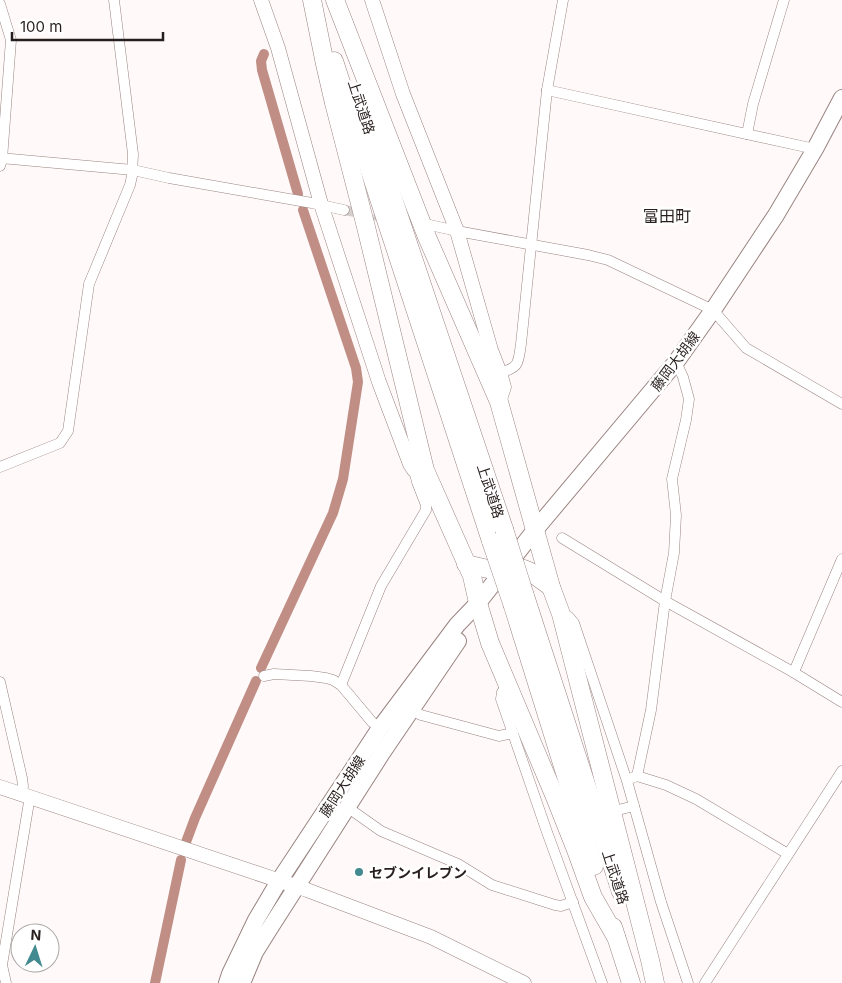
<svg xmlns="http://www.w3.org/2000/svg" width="842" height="983" font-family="Inter,'Noto Sans JP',sans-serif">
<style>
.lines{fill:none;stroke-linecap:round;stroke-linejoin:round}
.canal{stroke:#c08e85;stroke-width:10}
.minor-tunnel{stroke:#d4cecd;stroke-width:10;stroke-dasharray:10 5;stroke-linecap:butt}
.minor-casing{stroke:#998481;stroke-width:11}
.tertiary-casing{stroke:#998481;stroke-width:15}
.primary-casing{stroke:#998481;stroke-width:18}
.trunk-casing{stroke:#998481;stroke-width:19}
.minor{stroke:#fff;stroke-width:10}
.tertiary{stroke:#fff;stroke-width:14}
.primary{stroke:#fff;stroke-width:16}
.trunk{stroke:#fff;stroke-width:18}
.trunk-bridge-casing{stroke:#998481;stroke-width:19;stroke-linecap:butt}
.trunk-bridge{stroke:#fff;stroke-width:18}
.poi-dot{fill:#428a8f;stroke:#fff;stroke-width:2}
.labels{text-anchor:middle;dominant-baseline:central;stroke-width:5;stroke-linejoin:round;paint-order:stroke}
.street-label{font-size:14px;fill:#271f1e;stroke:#fff}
.poi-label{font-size:14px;font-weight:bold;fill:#271f1e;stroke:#fff;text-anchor:start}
.quarter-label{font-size:16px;fill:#271f1e;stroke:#fff}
</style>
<rect width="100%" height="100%" fill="#fffaf9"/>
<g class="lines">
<g class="canal">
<polyline points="264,54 261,61 262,70 298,194"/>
<polyline points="261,668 333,513 343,479 358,382 356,368 303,210"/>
<polyline points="186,842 195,818 256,681"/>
<polyline points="155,983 181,860"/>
</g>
<polyline class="minor-tunnel" points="344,210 424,224"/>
<g class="minor-casing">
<g id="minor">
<polyline points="0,4 11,40 2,159 0,166"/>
<polyline points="547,90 815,149"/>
<polyline points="747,134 753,104 784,0"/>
<polyline points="0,158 133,170 169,178 312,203 344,210"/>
<polyline points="430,225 457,231 588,255 608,260 713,310 746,348 842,404"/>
<path d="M500,373C520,367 518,363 521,344L547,90L563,0"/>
<polyline points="0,467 60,443 68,431 89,284 130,185 132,176 133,154 114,0"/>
<polyline points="562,538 665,601 793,672 842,702"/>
<polyline points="561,614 569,617 574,623 627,781 661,902 688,983"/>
<polyline points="793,672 796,667 842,559"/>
<polyline points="264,676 274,674 311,676 326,678 333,680 341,685 372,722 380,728"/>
<polyline points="0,682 22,778 23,786 22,793"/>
<polyline points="341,685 381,586 426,510 426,505 417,482 414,470"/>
<polyline points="509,686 502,692 501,699 547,832 602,983"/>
<polyline points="411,710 421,715 499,736 513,733"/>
<polyline points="637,776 651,710 665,601 674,553 676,515 672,479 686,420 689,399 683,377 676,362"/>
<polyline points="632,778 637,776 666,785 696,799 788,854"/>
<polyline points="347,807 381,831 458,864 492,885 555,905 561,906 573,902"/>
<polyline points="618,810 634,806"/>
<polyline points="6,983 2,965 30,796"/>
<polyline points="705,983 842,771"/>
</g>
</g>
<g class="tertiary-casing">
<g id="tertiary">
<polyline points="261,0 278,48 321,204 379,382 410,464 414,470 425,470"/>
<polyline points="372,0 403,94 457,231 491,350 500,373 504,387 499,402"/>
<polyline points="0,787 307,890 431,937 524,983"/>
</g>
</g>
<g class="primary-casing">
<g id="primary">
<polyline points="227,983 230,974 256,920 279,881 380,728 457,625 478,603 535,530 676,362 713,310 776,215 815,149 842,98"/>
<polyline points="242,983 255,952 270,928 382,753 458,641"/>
</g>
</g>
<g class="trunk-casing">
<g id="trunk">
<polyline points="312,0 325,64 334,103 366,227 425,470 472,576 478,603 490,643 555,797 576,850 593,897 616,937"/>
<polyline points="335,0 427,237 499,402 551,587 561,614 650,960 655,983"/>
<polyline points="334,61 491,541"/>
<polyline points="364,112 504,529"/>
<polyline points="466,564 488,569 507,565 524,569 529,571 551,587"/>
<polyline points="525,596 621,892"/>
<polyline points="513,606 594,866"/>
<polyline points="613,927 631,983"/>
</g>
</g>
<use href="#minor" class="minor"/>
<use href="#tertiary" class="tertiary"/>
<use href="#primary" class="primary"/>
<use href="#trunk" class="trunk"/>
<g class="trunk-bridge-casing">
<g id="trunk-bridge">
<polyline points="504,529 525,596"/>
<polyline points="491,541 513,606"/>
</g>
</g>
<use href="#trunk-bridge" class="trunk-bridge"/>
</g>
<circle class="poi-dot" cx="359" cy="872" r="5"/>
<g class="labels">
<g class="street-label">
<text transform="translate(362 107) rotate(72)">上武道路</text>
<text transform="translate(675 361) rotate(-53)">藤岡大胡線</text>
<text transform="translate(491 491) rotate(72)">上武道路</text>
<text transform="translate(342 786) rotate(-57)">藤岡大胡線</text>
<text transform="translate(616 877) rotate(72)">上武道路</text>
</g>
<g class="poi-label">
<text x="369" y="872">セブンイレブン</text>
</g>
<g class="quarter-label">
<text x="667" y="216">富田町</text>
</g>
</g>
<g transform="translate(35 948) rotate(4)"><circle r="24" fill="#ffffff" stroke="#a9a5a5"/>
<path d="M0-4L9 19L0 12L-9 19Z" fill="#428a8f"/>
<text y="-8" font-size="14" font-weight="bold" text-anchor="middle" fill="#271f1e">N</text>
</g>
<path d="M12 32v8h151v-8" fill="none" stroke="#271f1e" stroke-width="2.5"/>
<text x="20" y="32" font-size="15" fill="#271f1e" stroke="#ffffff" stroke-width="4" paint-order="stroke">100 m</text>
</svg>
